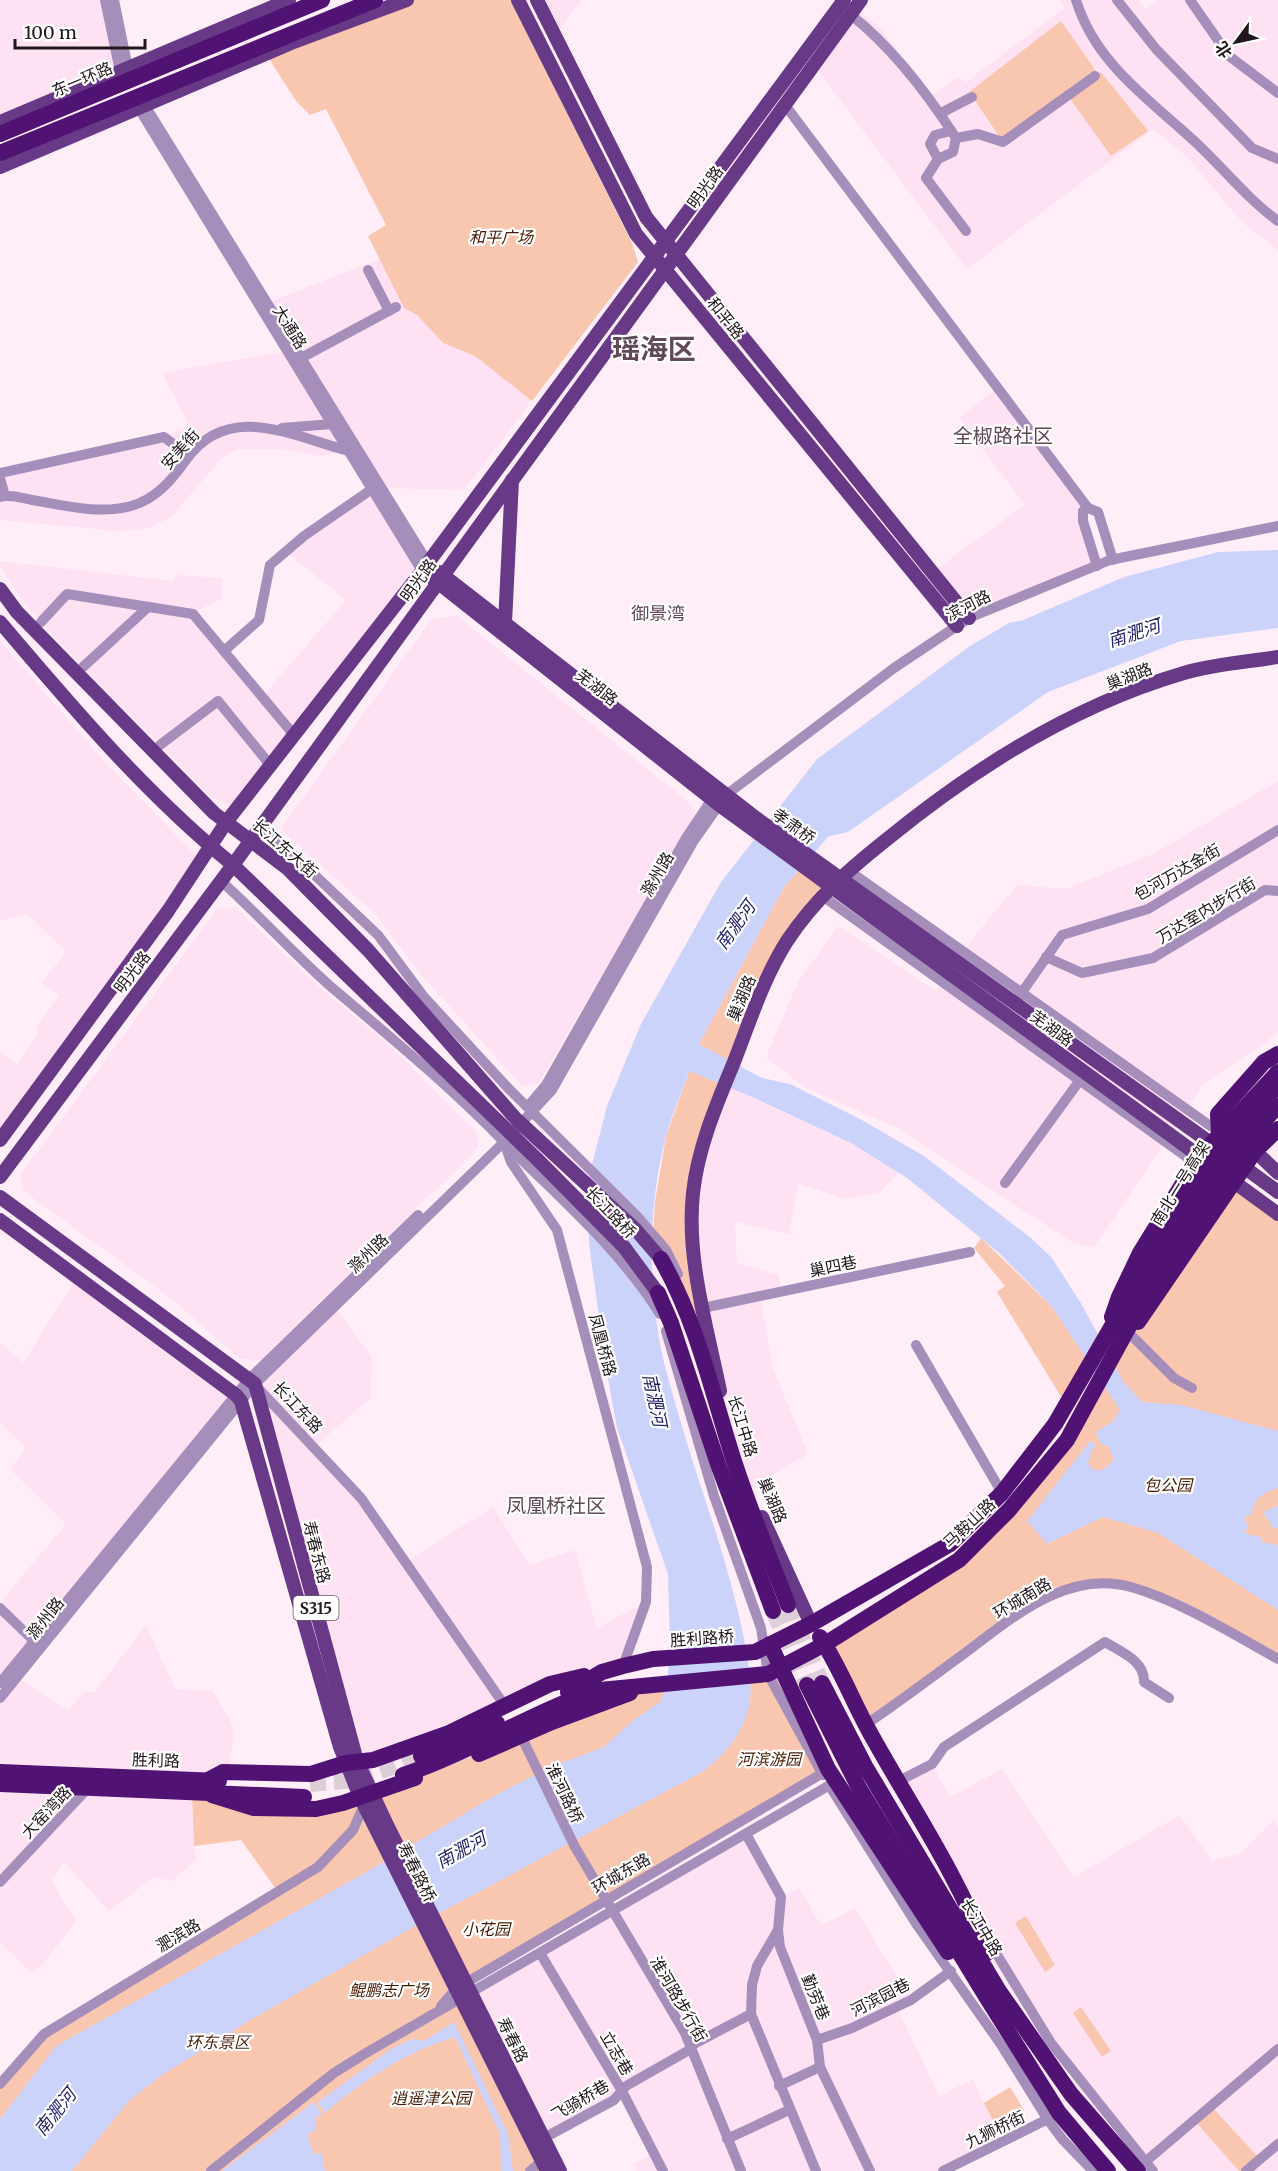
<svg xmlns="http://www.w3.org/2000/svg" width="1278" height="2171" font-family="Merriweather,'Noto Sans SC',serif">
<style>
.built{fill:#fee2f3}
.green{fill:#f9c6b0}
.water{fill:#ccd3fb}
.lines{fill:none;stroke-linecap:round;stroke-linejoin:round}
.highway-tunnel{stroke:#deced7;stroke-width:16;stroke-dasharray:16 8;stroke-linecap:butt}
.minor{stroke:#a68ebb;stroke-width:10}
.major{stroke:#673987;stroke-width:14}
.highway{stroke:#501273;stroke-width:16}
.highway-bridge{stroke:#501273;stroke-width:16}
.labels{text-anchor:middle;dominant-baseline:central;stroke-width:4.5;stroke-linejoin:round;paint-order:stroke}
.shield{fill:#fff;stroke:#635c60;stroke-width:1.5}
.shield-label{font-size:15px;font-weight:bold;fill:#20161c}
.street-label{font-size:16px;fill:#20161c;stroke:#fff}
.park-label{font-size:16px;font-style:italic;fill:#461a04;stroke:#fff}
.neighbourhood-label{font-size:18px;fill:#614a58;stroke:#fff}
.water-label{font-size:18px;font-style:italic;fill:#211f68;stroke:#fff}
.quarter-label{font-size:20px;fill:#614a58;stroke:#fff}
.town-label{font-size:28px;font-weight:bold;fill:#614a58;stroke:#fff}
</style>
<rect width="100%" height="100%" fill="#ffeef8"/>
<g class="built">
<polygon points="0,0 105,0 120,72 0,122"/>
<polygon points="537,0 582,0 555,35"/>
<polygon points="1061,0 1138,0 1145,9 1159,0 1278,0 1278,250 1242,222 1186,156 1153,129 967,269 814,65 856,7 882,30 931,96 957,77 966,82 1064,8"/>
<polygon points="380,259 404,308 417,315 443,343 475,356 532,401 464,490 381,488 267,303"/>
<polygon points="287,351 349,451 320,456 280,449 238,449 221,459 172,516 149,528 119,531 0,520 0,473 164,437 190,426 162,373"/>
<polygon points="997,388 1088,508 1083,511 1097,566 969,618 932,572 1025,505 959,418"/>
<polygon points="372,489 422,571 236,810 212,797 77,661 24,603 0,567 0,561 173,581 176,575 222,578 222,598 194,613 262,697 346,600 286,552"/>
<polygon points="456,615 693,806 696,815 538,1084 522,1086 422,976 376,915 284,832 282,827 431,620"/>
<polygon points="0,641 103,760 201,861 0,1140 0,1053 17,1064 39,1032 35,1029 59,996 42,982 66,952 27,914 0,921"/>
<polygon points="1278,781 1278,1033 1203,1085 1094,1247 1073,1243 900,1129 804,1087 766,1057 798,982 838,926 936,991 977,933 1017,885 1066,889 1155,853"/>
<polygon points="235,907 323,990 392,1048 476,1131 478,1148 261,1360 240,1359 172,1299 23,1191 20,1175 218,908"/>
<polygon points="731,1088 851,1143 899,1172 879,1193 845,1199 798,1183 789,1234 735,1222 737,1263 779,1275 780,1292 760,1297 773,1369 808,1454 749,1488 714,1361 692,1212 712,1114"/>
<polygon points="77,1277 236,1395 0,1683 0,1603 66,1524 10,1469 26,1448 0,1423 0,1342 23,1363"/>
<polygon points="335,1307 372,1357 371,1398 314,1447 406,1562 493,1507 530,1565 575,1550 597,1628 646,1602 623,1666 357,1761 255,1384"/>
<polygon points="146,1625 175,1689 213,1691 234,1728 229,1773 0,1772 0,1698 17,1677 68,1711 84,1692 95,1692"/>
<polygon points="932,1764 950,1797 1002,1769 1074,1877 1180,1815 1212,1861 1242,1853 1273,1821 1278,1826 1278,2171 1246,2171 1194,2120 1239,2171 1153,2171 1051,2043 897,1782"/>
<polygon points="0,1784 191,1794 194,1846 197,1859 172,1881 154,1877 109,1911 64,1862 51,1880 76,1921 45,1962 32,1973 0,1943"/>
<polygon points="746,1834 781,1898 799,1888 821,1925 855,1908 911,2000 897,2007 939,2096 973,2079 1003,2142 943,2171 635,2171 637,2169 634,2164 653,2152 622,2092 544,2138 472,1993"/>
</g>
<g class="green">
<polygon points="407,0 511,0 632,243 638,262 532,401 475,356 443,343 417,315 404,308 368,236 386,225 326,109 310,115 296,101 266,54"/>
<polygon points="1061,21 1096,71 1003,142 969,92"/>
<polygon points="1101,72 1148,131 1111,156 1068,96"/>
<polygon points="802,867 830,886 771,969 731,1088 712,1114 695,1180 706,1349 653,1235 655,1202 666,1136 699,1044 784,887"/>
<polygon points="1234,1182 1278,1214 1278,1660 1209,1621 1110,1580 1046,1589 864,1722 825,1644 959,1560 1067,1440 1119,1346"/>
<polygon points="981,1238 1052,1307 1090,1363 1066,1405 997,1292 1005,1286 974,1248"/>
<polygon points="768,1674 822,1774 466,1982 371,1793 431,1773 650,1685"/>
<polygon points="192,1794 254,1808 360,1797 547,2171 0,2171 0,2084 44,2034 278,1892 241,1840 194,1846"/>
<polygon points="1026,1916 1055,1965 1045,1972 1015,1923"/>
<polygon points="1081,2007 1111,2051 1102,2057 1073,2013"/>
<polygon points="1010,2087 1024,2110 1022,2114 996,2127 984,2103"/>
<polygon points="1211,2106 1260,2159 1246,2171 1239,2171 1194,2120"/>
</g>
<g class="water">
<path d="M1278,550V628L1181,641L1048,692L848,832L829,836L784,887L699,1044L762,1078L790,1084L860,1119L924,1156L1031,1238L1052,1258L1082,1305L1123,1381L1142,1402L1181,1405L1278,1431V1488C1261,1493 1255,1498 1251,1515H1245V1521L1249,1527L1244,1531L1249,1535L1261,1537L1262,1542L1278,1545V1610L1158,1533L1103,1517L1047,1544L1027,1521L1091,1440L1096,1446L1091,1451L1088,1463L1093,1470H1103L1114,1460L1109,1447L1100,1443L1096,1432L1112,1422L1120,1410L1052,1307L999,1253L907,1178L851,1143L752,1097L689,1071C682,1093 672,1114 666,1136C649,1200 648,1273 659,1338C662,1357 668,1377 673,1395C695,1477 728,1556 744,1639C748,1661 754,1689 748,1711C740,1737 723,1757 702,1772L406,1931L247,2022L162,2075L129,2101L72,2171H0V2119L56,2046L370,1870L494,1796L550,1767L604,1747L632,1721L660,1702L667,1685L670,1645L668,1574L617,1428L605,1362L589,1243L587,1184L607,1106L641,1024L721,882L817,759L970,646L1009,623L1023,620L1124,577L1218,552Z"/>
<polygon points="1278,1506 1278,1528 1273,1528 1263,1512"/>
<path d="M454,2022L508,2134L513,2171H501L500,2134L455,2037C405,2052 365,2079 325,2113L318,2102L391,2049L412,2039L424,2041Z"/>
<polygon points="314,2102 322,2116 315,2117 316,2131 307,2134 314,2154 322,2153 325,2171 222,2171"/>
</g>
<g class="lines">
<g class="highway-tunnel">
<polyline points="788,1605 822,1683"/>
<polyline points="773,1611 807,1685"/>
<polyline points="310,1784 357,1780 421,1756"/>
</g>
<g class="minor">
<polyline points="105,0 121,76"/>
<polyline points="114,0 129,73"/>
<path d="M1076,0C1095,62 1147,98 1192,139C1221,165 1246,198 1278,221"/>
<polyline points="1117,0 1156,49 1252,148 1278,159"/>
<polyline points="1190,0 1229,56 1278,93"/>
<path d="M851,15C893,48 927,93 956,138L978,134L1003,142L1095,76"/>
<polyline points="141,99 428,563"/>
<polyline points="136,104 422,571"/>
<polyline points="785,105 1088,508"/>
<polyline points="941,113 972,97"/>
<polyline points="951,131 935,135 930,144 938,159 926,178 966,231"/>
<polyline points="938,159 953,152 956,138"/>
<polyline points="368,270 389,311"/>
<polyline points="301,358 396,307"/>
<polyline points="282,428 332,424"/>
<polyline points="0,473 164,437 189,456"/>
<polyline points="0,478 5,496"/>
<path d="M0,497C10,494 22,498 32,500C63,505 99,515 131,506C156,499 172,480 186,460C229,400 294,437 349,451"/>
<polyline points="1097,566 1083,521 1083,511 1088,508 1098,512 1113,560"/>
<polyline points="41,622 67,594 193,614 294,735"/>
<polyline points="224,651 259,620 270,565 304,536 372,489"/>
<polyline points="83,667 148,607"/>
<polyline points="160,745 218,701 271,766"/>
<polyline points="259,827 278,840 378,935 424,997 509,1089 637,1216 666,1250 678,1274"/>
<polyline points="848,870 1219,1132"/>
<path d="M221,881C258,914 292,952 329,985C389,1036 450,1086 505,1143C559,1198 618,1247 660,1314"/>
<polyline points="821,895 1195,1163"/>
<polyline points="1046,957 1082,973 1153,958 1265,890 1278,891"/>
<polyline points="1018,998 1062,935 1148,909 1278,830"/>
<polyline points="529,1105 546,1085 686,838 712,799"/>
<polyline points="505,1145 511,1162 557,1230 647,1567 646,1602 623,1666"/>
<polyline points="1005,1183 1080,1080"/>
<polyline points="703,1315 703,1308 970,1252"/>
<polyline points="666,1331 714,1496 761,1628 768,1674 823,1775"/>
<polyline points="1129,1333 1174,1378 1192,1388"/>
<polyline points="916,1345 1002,1493"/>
<polyline points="255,1385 361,1498 505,1706"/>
<polyline points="0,1608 34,1641"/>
<polyline points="0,1683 249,1379 418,1215"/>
<polyline points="0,1698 255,1384 504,1142 552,1090 693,842 726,795 894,668 969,618 1110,560 1278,526"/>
<path d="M865,1725C899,1702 932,1677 965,1653C1012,1618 1067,1569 1131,1587C1180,1601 1233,1634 1278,1659"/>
<polyline points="521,1736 575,1847 685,2033 741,2171"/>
<path d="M897,1782L932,1764L944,1747L1105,1642C1121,1652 1145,1661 1144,1682L1169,1698"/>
<polyline points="831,1788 917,1925 1002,2046 1048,2120 1063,2140 1093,2171"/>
<polyline points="746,1834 781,1897 778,1930 780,1947 817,2040 820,2067 870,2171"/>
<polyline points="0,1882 88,1788"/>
<polyline points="778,1930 757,1966 752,1985 751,2014 816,2171"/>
<polyline points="988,1940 1051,2043 1153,2171"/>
<polyline points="540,1953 622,2091 663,2171"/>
<polyline points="441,2006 457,1988 828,1770"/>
<polyline points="817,2040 852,2028 911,2000 951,1971"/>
<polyline points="690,2046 751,2014"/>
<polyline points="0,2084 44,2034 318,1867 353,1830 364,1805"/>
<polyline points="779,2086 820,2067"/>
<polyline points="544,2138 614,2100 626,2086 691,2049"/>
<polyline points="727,2139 789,2110"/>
<polyline points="1145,2162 1278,2049"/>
<polyline points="211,2171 334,2073 366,2053 835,1782"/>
<polyline points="530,2171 542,2161"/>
<polyline points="943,2171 1054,2116"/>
<polyline points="1246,2171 1278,2144"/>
</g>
<g class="major">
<polyline points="518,0 636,234 957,626"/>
<polyline points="537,0 646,217 969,618"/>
<polyline points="0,122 289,0"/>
<polyline points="0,167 291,43 407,0"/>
<polyline points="439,572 756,818 1219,1149"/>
<polyline points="431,577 718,804 1206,1161"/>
<polyline points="0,589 17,612 214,813 288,869 368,950 516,1119 636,1230 661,1259"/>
<path d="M0,622C72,707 146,794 233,865L536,1158L624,1247L658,1293"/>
<polyline points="505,623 512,480"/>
<polyline points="0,1140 168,911 227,821 422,571 844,0"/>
<polyline points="1255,1151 1278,1173"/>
<polyline points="1237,1162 1278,1192"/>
<polyline points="1226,1176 1278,1214"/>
<polyline points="0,1177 233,865 861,0"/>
<polyline points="0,1197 255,1384 357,1761 388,1827 560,2171"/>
<polyline points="0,1220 236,1395 241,1401 340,1747 360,1797 547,2171"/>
<path d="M720,1391C707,1327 686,1258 693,1193C698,1147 717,1103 734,1062C750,1021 763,979 787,941C815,899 847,871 886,840C974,768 1074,705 1184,673C1214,664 1247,662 1278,657"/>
<polyline points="762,1517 811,1624"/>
</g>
<g class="highway">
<polyline points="0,134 322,0"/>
<polyline points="0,153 375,0"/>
<polyline points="1219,1132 1218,1114 1264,1062 1278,1054"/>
<path d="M661,1259C696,1320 711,1388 732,1455C748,1506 769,1555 788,1605"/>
<polyline points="658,1293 671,1323 719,1467 773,1611"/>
<polyline points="1112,1317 1119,1297 1140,1253 1200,1156 1278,1072"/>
<polyline points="1138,1322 1255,1151 1278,1129"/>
<path d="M820,1637C841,1669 854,1705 873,1738C912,1808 959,1877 987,1953"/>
<polyline points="770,1644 828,1769 948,1952"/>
<polyline points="822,1683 865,1766 999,1991 1071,2094 1138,2171"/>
<polyline points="807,1685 859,1788 987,1998 1059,2113 1108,2171"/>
<polyline points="568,1692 602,1672 623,1666 653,1659 755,1652 811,1624 950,1544 1002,1493 1055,1424 1123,1307"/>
<polyline points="479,1754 552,1722 630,1693"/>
<polyline points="421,1756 497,1723"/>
<polyline points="0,1772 219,1781"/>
<path d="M403,1775C471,1753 531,1711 600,1690L768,1674L825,1644L959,1560L1009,1510L1067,1440L1137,1312"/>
<polyline points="208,1780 223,1772 311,1774 346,1763 373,1760 449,1733 550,1684 584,1676"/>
<polyline points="0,1784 304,1797"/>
<polyline points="212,1795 254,1808 316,1809 343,1803 415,1778"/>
</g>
<g class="highway-bridge">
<path d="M1123,1307C1174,1230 1211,1152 1278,1086"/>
<path d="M1137,1312C1179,1240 1220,1166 1278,1106"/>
</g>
</g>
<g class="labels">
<rect class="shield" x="293.5" y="1596" width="45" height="24" rx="4.5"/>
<g class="shield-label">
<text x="316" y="1608">S315</text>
</g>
<g class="street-label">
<text transform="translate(82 79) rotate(-23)">东一环路</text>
<text transform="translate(705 187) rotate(-54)">明光路</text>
<text transform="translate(726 318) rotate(51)">和平路</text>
<text transform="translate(290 327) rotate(58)">大通路</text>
<text transform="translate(180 449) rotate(-48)">安美街</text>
<text transform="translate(418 580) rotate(-54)">明光路</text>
<text transform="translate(968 605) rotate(-27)">滨河路</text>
<text transform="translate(1129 676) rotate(-21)">巢湖路</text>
<text transform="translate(597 687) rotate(38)">芜湖路</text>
<text transform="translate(794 826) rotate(36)">孝肃桥</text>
<text transform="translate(285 848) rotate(41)">长江东大街</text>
<text transform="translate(1177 872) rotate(-30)">包河万达金街</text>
<text transform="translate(657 874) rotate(-60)">滁州路</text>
<text transform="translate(1206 910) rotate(-31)">万达室内步行街</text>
<text transform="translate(132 972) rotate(-53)">明光路</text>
<text transform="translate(741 998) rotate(-67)">巢湖路</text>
<text transform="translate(1052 1028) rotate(36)">芜湖路</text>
<text transform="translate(1180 1183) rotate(-58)">南北一号高架</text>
<text transform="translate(611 1212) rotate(46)">长江路桥</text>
<text transform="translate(368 1253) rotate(-44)">滁州路</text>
<text transform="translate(833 1266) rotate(-12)">巢四巷</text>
<text transform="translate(603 1345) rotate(75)">凤凰桥路</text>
<text transform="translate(298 1407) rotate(47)">长江东路</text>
<text transform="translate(743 1426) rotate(73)">长江中路</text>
<text transform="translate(773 1500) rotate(67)">巢湖路</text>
<text transform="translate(969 1523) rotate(-43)">马鞍山路</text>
<text transform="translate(317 1552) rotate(75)">寿春东路</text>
<text transform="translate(1022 1598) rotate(-31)">环城南路</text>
<text transform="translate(45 1618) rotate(-51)">滁州路</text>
<text transform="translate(702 1638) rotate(-4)">胜利路桥</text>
<text transform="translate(156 1760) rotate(2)">胜利路</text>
<text transform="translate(565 1793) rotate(64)">淮河路桥</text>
<text transform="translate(46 1812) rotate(-47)">大窑湾路</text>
<text transform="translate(417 1872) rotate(63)">寿春路桥</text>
<text transform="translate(621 1873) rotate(-30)">环城东路</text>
<text transform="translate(982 1927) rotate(59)">长江中路</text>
<text transform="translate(178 1935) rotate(-31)">淝滨路</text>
<text transform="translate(816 1997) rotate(68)">勤劳巷</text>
<text transform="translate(880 1997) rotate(-27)">河滨园巷</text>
<text transform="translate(679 1999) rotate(60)">淮河路步行街</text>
<text transform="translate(513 2040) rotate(63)">寿春路</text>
<text transform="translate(617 2053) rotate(60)">立志巷</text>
<text transform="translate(580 2100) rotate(-31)">飞骑桥巷</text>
<text transform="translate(995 2129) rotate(-26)">九狮桥街</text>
</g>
<g class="park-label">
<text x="501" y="237">和平广场</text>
<text x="1168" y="1485">包公园</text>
<text x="769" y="1759">河滨游园</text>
<text x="486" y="1929">小花园</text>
<text x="389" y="1990">鲲鹏志广场</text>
<text x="218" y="2042">环东景区</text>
<text x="431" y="2098">逍遥津公园</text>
</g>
<g class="neighbourhood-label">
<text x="658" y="613">御景湾</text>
</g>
<g class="water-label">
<text transform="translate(1134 633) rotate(-18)">南淝河</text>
<text transform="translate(735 925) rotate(-54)">南淝河</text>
<text transform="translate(655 1400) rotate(78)">南淝河</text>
<text transform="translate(461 1850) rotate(-29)">南淝河</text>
<text transform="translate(55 2112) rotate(-51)">南淝河</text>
</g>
<g class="quarter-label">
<text x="1003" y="435">全椒路社区</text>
<text x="556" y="1505">凤凰桥社区</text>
</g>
<g class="town-label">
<text x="654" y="349">瑶海区</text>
</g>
</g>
<g transform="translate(1236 42) rotate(237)" stroke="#ffffff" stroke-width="4.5" paint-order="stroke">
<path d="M0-4.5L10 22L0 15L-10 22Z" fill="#20161c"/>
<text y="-9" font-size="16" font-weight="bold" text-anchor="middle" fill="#20161c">北</text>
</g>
<path d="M15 39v9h130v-9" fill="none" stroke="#20161c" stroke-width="3"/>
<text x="24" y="39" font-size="18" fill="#20161c" stroke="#ffffff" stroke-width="4.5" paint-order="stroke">100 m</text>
</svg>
